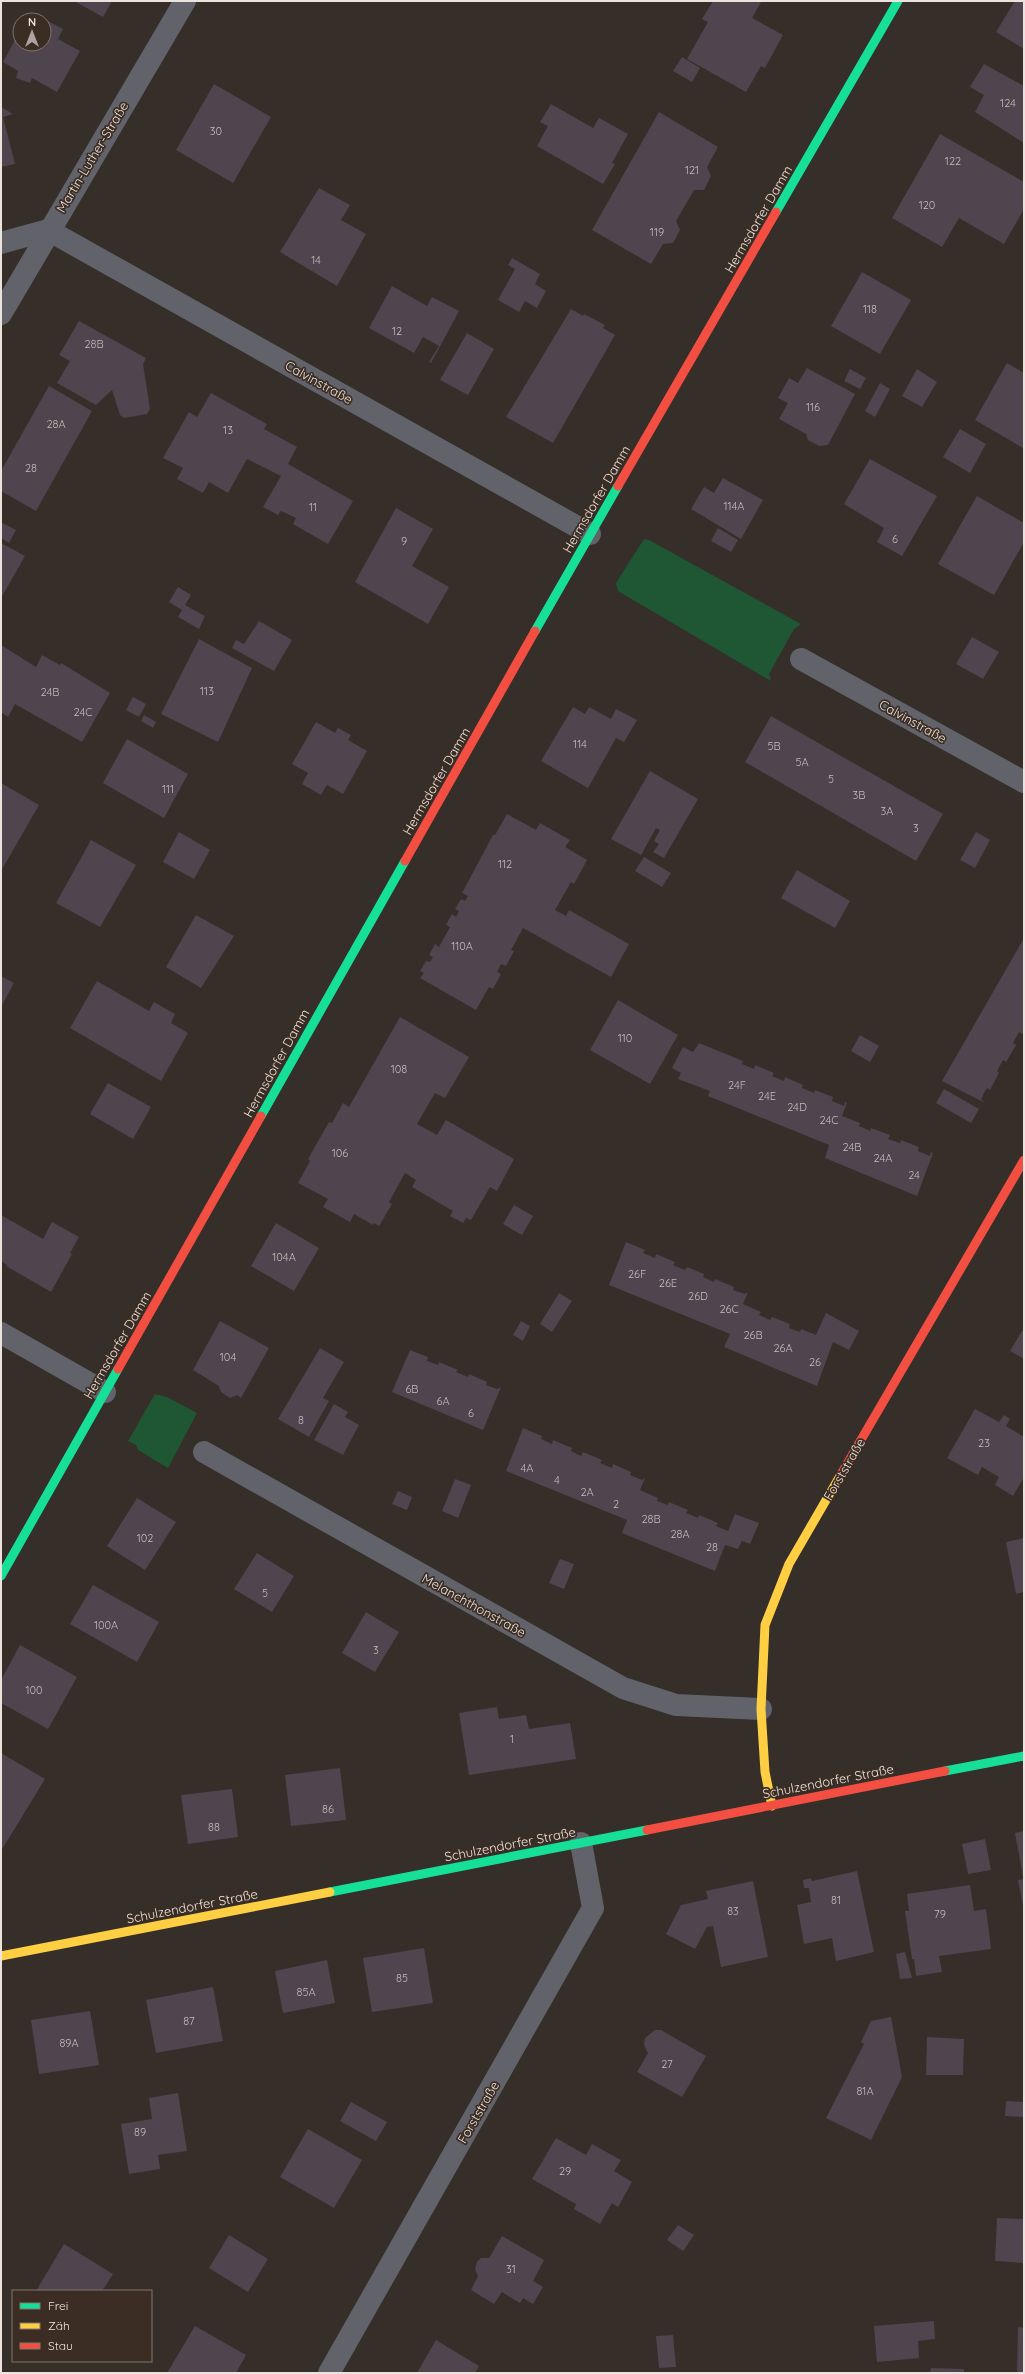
<svg xmlns="http://www.w3.org/2000/svg" width="1025" height="2374" font-family="Quicksand,sans-serif">
<style>
.green{fill:#1f5735}
.building{fill:#4f454f}
.lines{fill:none;stroke-linecap:round;stroke-linejoin:round}
.street{stroke:#61626a;stroke-width:22}
.fast{stroke:#16e098;stroke-width:9}
.slow{stroke:#ffcf43;stroke-width:9}
.jam{stroke:#f24e42;stroke-width:9}
.labels{text-anchor:middle;dominant-baseline:central;stroke-width:3.5;stroke-linejoin:round;paint-order:stroke}
.number-label{font-size:11px;fill:#c5bcb9}
.street-label{font-size:13px;fill:#ece3dc;stroke:#3b2d23}
</style>
<rect width="100%" height="100%" fill="#352e29"/>
<g class="green">
<polygon points="644,539 649,540 801,624 794,629 769,674 771,681 618,591 616,583"/>
<polygon points="155,1394 167,1397 197,1413 168,1468 138,1450 136,1445 128,1441"/>
</g>
<g class="building">
<polygon points="74,1 112,1 103,17"/>
<polygon points="713,1 759,1 761,2 752,18 783,35 765,68 761,66 746,92 687,59 708,22 702,19"/>
<polygon points="1015,1 1024,1 1024,49 996,32"/>
<polygon points="44,19 63,29 58,39 80,51 57,92 32,78 30,83 16,78 18,71 3,62 16,38 20,41 20,44 44,44"/>
<polygon points="682,57 700,68 692,82 673,71"/>
<polygon points="984,64 1024,86 1024,143 975,112 984,95 970,87"/>
<polygon points="214,84 271,117 233,183 176,150"/>
<polygon points="551,104 593,128 599,118 628,134 612,163 615,164 603,184 537,146 548,126 540,122"/>
<polygon points="1,107 13,114 3,117 15,164 1,167"/>
<polygon points="659,112 718,147 707,167 711,176 704,190 694,190 676,221 680,230 673,243 663,244 651,264 592,230"/>
<polygon points="940,134 1024,182 1024,209 1004,244 959,218 942,247 892,218"/>
<polygon points="319,188 350,205 341,220 366,234 337,286 280,252"/>
<polygon points="512,258 540,274 535,284 546,291 537,308 525,301 519,312 498,300 515,269 508,265"/>
<polygon points="862,272 911,300 880,354 831,326"/>
<polygon points="392,286 427,306 432,297 459,311 431,363 429,362 439,346 423,337 414,353 369,328"/>
<polygon points="571,309 583,316 584,314 605,325 603,328 615,335 553,443 506,417"/>
<polygon points="79,321 146,358 143,364 150,409 147,414 124,418 120,415 112,390 96,405 57,383 70,361 59,355"/>
<polygon points="467,333 494,349 468,395 440,380"/>
<polygon points="1007,363 1024,373 1023,448 975,420"/>
<polygon points="807,368 855,394 828,445 819,446 808,440 806,434 779,419 788,403 778,398 789,378 798,383"/>
<polygon points="850,369 866,378 860,389 844,381"/>
<polygon points="917,369 937,382 922,407 902,396"/>
<polygon points="880,383 890,389 875,417 865,411"/>
<polygon points="49,386 92,411 36,511 1,491 1,471"/>
<polygon points="211,393 267,424 264,429 297,447 288,464 353,501 328,544 293,524 296,518 281,511 278,515 263,507 281,476 247,459 228,493 209,482 203,493 177,479 183,468 163,458 189,412 197,417"/>
<polygon points="960,429 986,444 970,473 943,457"/>
<polygon points="870,459 937,496 902,556 877,542 884,528 844,504"/>
<polygon points="723,478 763,500 741,539 691,509 704,487 714,493"/>
<polygon points="977,496 1024,523 1024,542 994,595 938,564"/>
<polygon points="396,508 433,529 412,566 449,587 428,624 355,582"/>
<polygon points="1,522 16,530 9,543 1,538"/>
<polygon points="718,528 738,540 731,552 711,541"/>
<polygon points="1,543 25,556 1,598"/>
<polygon points="178,587 191,595 185,605 205,616 199,629 178,617 182,610 169,602"/>
<polygon points="259,621 292,640 274,671 232,648 236,640 244,644"/>
<polygon points="972,637 999,652 983,679 956,664"/>
<polygon points="199,639 252,668 218,742 161,714"/>
<polygon points="1,645 36,667 42,655 60,665 61,663 110,693 82,742 15,704 8,717 1,712"/>
<polygon points="133,697 146,704 139,717 126,710"/>
<polygon points="573,707 585,714 589,707 611,719 616,709 637,720 624,742 616,738 588,788 541,761"/>
<polygon points="144,715 156,722 153,728 141,721"/>
<polygon points="771,716 943,814 916,861 745,762"/>
<polygon points="316,722 335,733 338,728 351,735 348,740 367,751 343,794 327,785 321,795 302,784 308,773 292,764"/>
<polygon points="127,739 188,774 164,818 103,783"/>
<polygon points="650,771 698,799 664,858 653,852 659,844 654,841 660,830 656,828 641,855 611,839"/>
<polygon points="1,783 39,805 1,871"/>
<polygon points="507,814 536,830 540,823 570,840 565,847 587,860 574,884 571,882 555,910 566,916 569,910 629,944 611,977 523,928 511,950 514,951 506,966 501,964 497,972 501,974 493,989 489,987 476,1010 420,978 424,973 420,971 426,961 430,962 433,957 429,955 435,944 439,947 450,927 446,925 452,914 456,917 459,911 455,909 461,899 465,901 468,896 462,893 493,835 495,835"/>
<polygon points="179,832 210,850 194,879 163,862"/>
<polygon points="976,832 990,840 975,868 960,860"/>
<polygon points="91,840 136,865 100,927 56,903"/>
<polygon points="644,857 671,873 662,887 635,871"/>
<polygon points="797,870 850,901 835,928 781,898"/>
<polygon points="196,915 234,936 201,988 166,967"/>
<polygon points="1024,938 1024,1030 1022,1034 1019,1032 1013,1043 1016,1045 1006,1062 1003,1060 997,1071 999,1073 990,1090 987,1088 984,1093 981,1100 984,1101 983,1102 942,1081"/>
<polygon points="1,976 14,983 1,1007"/>
<polygon points="97,981 149,1011 154,1002 175,1014 171,1023 188,1033 161,1081 70,1028"/>
<polygon points="618,1000 678,1035 650,1084 590,1050"/>
<polygon points="400,1017 469,1057 445,1098 435,1093 417,1124 437,1135 446,1120 514,1159 497,1191 490,1187 471,1220 466,1218 463,1223 450,1216 453,1211 412,1187 416,1180 405,1173 389,1202 392,1204 379,1226 374,1223 373,1225 354,1214 350,1222 323,1207 328,1199 298,1183 310,1161 308,1159 329,1122 332,1123 343,1103 349,1107"/>
<polygon points="860,1035 879,1046 870,1062 851,1051"/>
<polygon points="699,1043 743,1061 742,1064 754,1069 755,1065 774,1073 772,1076 784,1081 785,1077 803,1085 802,1088 814,1093 815,1090 833,1097 832,1101 844,1106 845,1102 847,1103 842,1116 860,1123 859,1126 870,1131 871,1128 890,1135 888,1139 900,1143 901,1140 919,1147 918,1151 930,1156 931,1152 933,1153 917,1196 825,1158 829,1145 708,1096 710,1091 678,1079 681,1073 672,1068 683,1047 693,1052"/>
<polygon points="108,1083 151,1107 133,1139 90,1114"/>
<polygon points="944,1089 979,1109 971,1123 936,1103"/>
<polygon points="514,1205 533,1216 522,1235 503,1224"/>
<polygon points="1,1215 43,1239 52,1222 79,1237 70,1253 72,1254 51,1292 6,1266 7,1265 1,1261"/>
<polygon points="276,1223 319,1248 294,1291 251,1266"/>
<polygon points="626,1242 645,1250 643,1253 655,1258 656,1254 675,1262 673,1265 685,1270 687,1267 704,1274 703,1277 714,1282 715,1279 734,1287 733,1290 745,1294 748,1292 743,1304 761,1312 759,1315 770,1320 772,1317 790,1324 789,1328 800,1332 801,1329 816,1335 826,1313 859,1331 849,1350 833,1342 817,1386 724,1347 730,1334 609,1285"/>
<polygon points="559,1293 572,1301 552,1332 540,1324"/>
<polygon points="220,1321 269,1348 241,1398 237,1395 230,1398 221,1392 219,1386 193,1370"/>
<polygon points="521,1321 530,1326 523,1341 513,1335"/>
<polygon points="1022,1331 1024,1331 1024,1359 1010,1351"/>
<polygon points="320,1348 344,1362 323,1398 329,1401 309,1437 278,1419"/>
<polygon points="410,1350 428,1357 427,1361 438,1365 439,1362 458,1370 456,1372 468,1377 469,1374 487,1382 486,1385 497,1389 501,1387 483,1430 392,1392"/>
<polygon points="334,1404 348,1412 345,1417 359,1425 343,1455 314,1440"/>
<polygon points="975,1409 999,1422 1004,1415 1010,1419 1006,1426 1024,1437 1024,1477 1013,1496 995,1485 999,1477 982,1467 978,1475 947,1458"/>
<polygon points="523,1428 542,1436 541,1439 552,1444 553,1440 572,1448 571,1451 581,1456 583,1452 602,1460 600,1463 612,1468 613,1464 631,1472 630,1475 642,1480 645,1478 640,1490 658,1498 657,1501 668,1505 669,1502 688,1510 686,1513 698,1518 699,1515 718,1523 716,1526 728,1531 735,1514 759,1523 750,1544 742,1541 738,1549 725,1545 715,1571 622,1533 627,1520 506,1471"/>
<polygon points="455,1479 471,1485 458,1518 442,1511"/>
<polygon points="398,1491 412,1497 407,1510 392,1504"/>
<polygon points="137,1498 176,1522 145,1570 107,1546"/>
<polygon points="1024,1538 1024,1592 1016,1594 1006,1542"/>
<polygon points="257,1553 294,1576 272,1612 234,1589"/>
<polygon points="560,1559 574,1564 564,1589 549,1583"/>
<polygon points="93,1585 159,1622 137,1662 70,1624"/>
<polygon points="366,1612 399,1632 375,1672 342,1653"/>
<polygon points="20,1645 77,1677 48,1729 1,1703 1,1680"/>
<polygon points="497,1707 499,1719 526,1715 529,1729 570,1723 576,1759 469,1775 459,1713"/>
<polygon points="1,1753 45,1779 1,1851"/>
<polygon points="340,1768 346,1820 291,1826 285,1775"/>
<polygon points="232,1789 238,1837 188,1844 181,1795"/>
<polygon points="1024,1831 1024,1877 1023,1877 1015,1833"/>
<polygon points="985,1839 991,1870 968,1874 962,1844"/>
<polygon points="857,1871 874,1952 836,1961 832,1938 804,1944 797,1905 811,1902 809,1888 804,1888 803,1880 811,1878 812,1881"/>
<polygon points="1024,1879 1024,1906 1023,1906 1018,1880"/>
<polygon points="753,1881 768,1957 721,1967 713,1926 707,1927 695,1949 666,1934 681,1905 708,1899 706,1891"/>
<polygon points="970,1885 974,1911 986,1909 991,1949 939,1956 942,1972 916,1976 914,1959 912,1959 905,1911 909,1911 907,1894"/>
<polygon points="424,1948 433,2003 372,2012 363,1958"/>
<polygon points="905,1952 912,1978 900,1979 896,1954"/>
<polygon points="327,1960 335,2003 283,2013 275,1971"/>
<polygon points="213,1987 223,2041 156,2053 146,2000"/>
<polygon points="90,2011 99,2065 39,2074 31,2020"/>
<polygon points="891,2017 902,2077 871,2140 826,2118 864,2044 861,2042 871,2021"/>
<polygon points="655,2030 661,2030 706,2056 682,2097 637,2072 648,2053 644,2045 645,2038"/>
<polygon points="927,2037 964,2039 963,2075 926,2075"/>
<polygon points="178,2093 187,2151 158,2155 160,2169 129,2174 121,2124 152,2119 149,2098"/>
<polygon points="1006,2101 1024,2102 1024,2117 1005,2116"/>
<polygon points="351,2102 387,2122 376,2141 340,2121"/>
<polygon points="308,2129 362,2160 334,2208 280,2177"/>
<polygon points="556,2138 586,2155 592,2144 621,2160 614,2171 632,2182 618,2207 612,2203 600,2224 574,2209 576,2204 532,2179"/>
<polygon points="997,2218 1024,2219 1024,2263 995,2261"/>
<polygon points="678,2225 694,2235 683,2251 667,2240"/>
<polygon points="229,2235 268,2259 248,2292 209,2268"/>
<polygon points="502,2236 544,2260 533,2281 543,2287 533,2304 523,2298 520,2303 502,2292 494,2304 471,2290 478,2276 475,2269 477,2262 481,2258 489,2258"/>
<polygon points="64,2244 113,2274 102,2291 36,2291"/>
<polygon points="934,2321 935,2339 918,2341 919,2358 877,2362 874,2326"/>
<polygon points="195,2326 246,2355 236,2373 167,2373"/>
<polygon points="1018,2327 1024,2328 1024,2373 1017,2373"/>
<polygon points="673,2335 676,2367 659,2368 656,2336"/>
<polygon points="436,2340 479,2366 475,2373 417,2373"/>
<polygon points="931,2368 964,2369 964,2373 930,2373"/>
</g>
<g class="lines">
<g class="street">
<polyline points="48,230 590,534"/>
<polyline points="1,243 48,230"/>
<polyline points="1,314 185,1"/>
<polyline points="801,659 1024,782"/>
<polyline points="1,1333 105,1392"/>
<polyline points="204,1452 623,1688 676,1705 761,1709"/>
<polyline points="329,2373 593,1908 581,1843"/>
</g>
<g class="fast">
<polyline points="776,212 898,1"/>
<polyline points="535,631 618,486"/>
<polyline points="261,1116 405,861"/>
<polyline points="1,1576 118,1369"/>
<polyline points="945,1771 1024,1756"/>
<polyline points="330,1892 647,1830"/>
</g>
<g class="slow">
<polyline points="772,1806 765,1772 761,1709 765,1625 789,1564 840,1476"/>
<polyline points="1,1956 330,1892"/>
</g>
<g class="jam">
<polyline points="618,486 776,212"/>
<polyline points="405,861 535,631"/>
<polyline points="118,1369 261,1116"/>
<polyline points="840,1476 1024,1160"/>
<polyline points="647,1830 945,1771"/>
</g>
</g>
<g class="labels">
<g class="number-label">
<text x="1008" y="103">124</text>
<text x="216" y="131">30</text>
<text x="953" y="161">122</text>
<text x="692" y="170">121</text>
<text x="927" y="205">120</text>
<text x="657" y="232">119</text>
<text x="316" y="260">14</text>
<text x="870" y="309">118</text>
<text x="397" y="331">12</text>
<text x="94" y="344">28B</text>
<text x="813" y="407">116</text>
<text x="56" y="424">28A</text>
<text x="228" y="430">13</text>
<text x="31" y="468">28</text>
<text x="734" y="506">114A</text>
<text x="313" y="507">11</text>
<text x="895" y="539">6</text>
<text x="404" y="541">9</text>
<text x="207" y="691">113</text>
<text x="50" y="692">24B</text>
<text x="83" y="712">24C</text>
<text x="580" y="744">114</text>
<text x="774" y="746">5B</text>
<text x="802" y="762">5A</text>
<text x="831" y="779">5</text>
<text x="168" y="789">111</text>
<text x="859" y="795">3B</text>
<text x="887" y="811">3A</text>
<text x="916" y="828">3</text>
<text x="505" y="864">112</text>
<text x="462" y="946">110A</text>
<text x="625" y="1038">110</text>
<text x="399" y="1069">108</text>
<text x="737" y="1085">24F</text>
<text x="767" y="1096">24E</text>
<text x="797" y="1107">24D</text>
<text x="829" y="1120">24C</text>
<text x="852" y="1147">24B</text>
<text x="340" y="1153">106</text>
<text x="883" y="1158">24A</text>
<text x="914" y="1175">24</text>
<text x="284" y="1257">104A</text>
<text x="637" y="1274">26F</text>
<text x="668" y="1283">26E</text>
<text x="698" y="1296">26D</text>
<text x="729" y="1309">26C</text>
<text x="753" y="1335">26B</text>
<text x="783" y="1348">26A</text>
<text x="228" y="1357">104</text>
<text x="815" y="1362">26</text>
<text x="412" y="1389">6B</text>
<text x="443" y="1401">6A</text>
<text x="471" y="1413">6</text>
<text x="301" y="1420">8</text>
<text x="984" y="1443">23</text>
<text x="527" y="1468">4A</text>
<text x="557" y="1480">4</text>
<text x="587" y="1492">2A</text>
<text x="616" y="1504">2</text>
<text x="651" y="1519">28B</text>
<text x="680" y="1534">28A</text>
<text x="145" y="1538">102</text>
<text x="712" y="1547">28</text>
<text x="265" y="1593">5</text>
<text x="106" y="1625">100A</text>
<text x="376" y="1650">3</text>
<text x="34" y="1690">100</text>
<text x="512" y="1739">1</text>
<text x="328" y="1809">86</text>
<text x="214" y="1827">88</text>
<text x="836" y="1900">81</text>
<text x="733" y="1911">83</text>
<text x="940" y="1914">79</text>
<text x="402" y="1978">85</text>
<text x="306" y="1992">85A</text>
<text x="189" y="2021">87</text>
<text x="69" y="2043">89A</text>
<text x="667" y="2064">27</text>
<text x="865" y="2091">81A</text>
<text x="140" y="2132">89</text>
<text x="565" y="2171">29</text>
<text x="511" y="2269">31</text>
</g>
<g class="street-label">
<text transform="translate(92 157) rotate(-59)">Martin-Luther-Straße</text>
<text transform="translate(758 219) rotate(-60)">Hermsdorfer Damm</text>
<text transform="translate(319 382) rotate(29)">Calvinstraße</text>
<text transform="translate(596 499) rotate(-60)">Hermsdorfer Damm</text>
<text transform="translate(913 721) rotate(29)">Calvinstraße</text>
<text transform="translate(436 781) rotate(-60)">Hermsdorfer Damm</text>
<text transform="translate(276 1063) rotate(-61)">Hermsdorfer Damm</text>
<text transform="translate(117 1345) rotate(-60)">Hermsdorfer Damm</text>
<text transform="translate(844 1469) rotate(-60)">Forststraße</text>
<text transform="translate(474 1605) rotate(29)">Melanchthonstraße</text>
<text transform="translate(828 1781) rotate(-11)">Schulzendorfer Straße</text>
<text transform="translate(510 1844) rotate(-11)">Schulzendorfer Straße</text>
<text transform="translate(192 1906) rotate(-11)">Schulzendorfer Straße</text>
<text transform="translate(478 2112) rotate(-60)">Forststraße</text>
</g>
</g>
<rect width="1025" height="2374" fill="none" stroke="#ece3dc" stroke-width="4"/>
<rect x="12" y="2290" width="140" height="72" fill="#3b2d23" stroke="#82766d"/>
<rect x="20" y="2303" width="20" height="6" fill="#16e098" stroke="#82766d"/>
<text x="48" y="2310" font-size="12" fill="#ece3dc">Frei</text>
<rect x="20" y="2323" width="20" height="6" fill="#ffcf43" stroke="#82766d"/>
<text x="48" y="2330" font-size="12" fill="#ece3dc">Zäh</text>
<rect x="20" y="2343" width="20" height="6" fill="#f24e42" stroke="#82766d"/>
<text x="48" y="2350" font-size="12" fill="#ece3dc">Stau</text>
<g transform="translate(32 32)"><circle r="19" fill="#3b2d23" stroke="#82766d"/>
<path d="M0-3L7 15L0 10L-7 15Z" fill="#aca49d"/>
<text y="-6" font-size="11" font-weight="bold" text-anchor="middle" fill="#ece3dc">N</text>
</g>
</svg>
